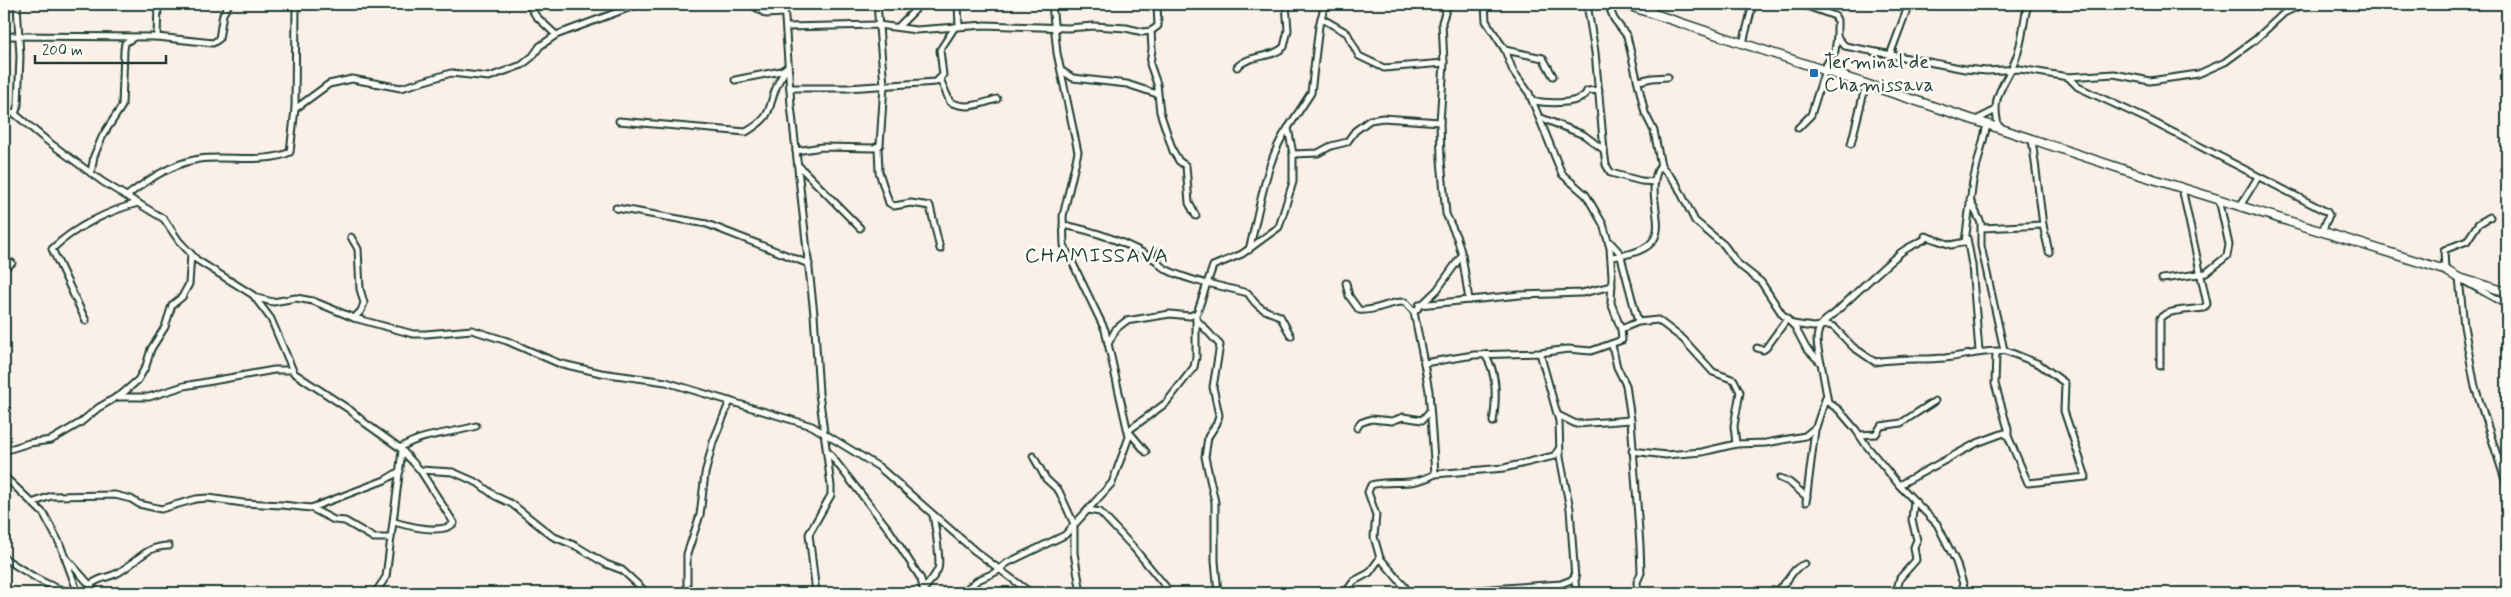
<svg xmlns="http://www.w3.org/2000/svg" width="2511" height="597" font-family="Mynerve,sans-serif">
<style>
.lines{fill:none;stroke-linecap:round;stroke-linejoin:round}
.street-casing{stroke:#1f3d34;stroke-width:9}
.secondary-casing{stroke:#1f3d34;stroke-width:11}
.street{stroke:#fdfcf7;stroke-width:5}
.secondary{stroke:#fdfcf7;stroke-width:8}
.poi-dot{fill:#1f6fb2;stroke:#fdfcf7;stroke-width:2}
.labels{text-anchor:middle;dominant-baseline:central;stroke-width:5;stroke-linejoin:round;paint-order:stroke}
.poi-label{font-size:20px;fill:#1f3d34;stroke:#fdfcf7;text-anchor:start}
.neighbourhood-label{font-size:21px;letter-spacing:1px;fill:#1f3d34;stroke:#fdfcf7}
</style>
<rect width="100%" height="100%" fill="#fbf0e7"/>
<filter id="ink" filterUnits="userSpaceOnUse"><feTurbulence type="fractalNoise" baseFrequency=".02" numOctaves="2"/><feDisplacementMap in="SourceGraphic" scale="10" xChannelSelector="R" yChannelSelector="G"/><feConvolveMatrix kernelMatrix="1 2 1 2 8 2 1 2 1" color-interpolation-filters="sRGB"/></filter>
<g filter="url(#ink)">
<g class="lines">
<g class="street-casing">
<g id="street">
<polyline points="528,4 536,16 556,35"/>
<polyline points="751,4 766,14 784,13"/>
<polyline points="784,4 791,105 814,314 819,393 831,486 831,495 809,534 816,593"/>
<polyline points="958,4 959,26"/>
<polyline points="1448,4 1442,22 1444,63 1440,122 1441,160 1446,214 1457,238 1462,255 1437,290 1414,312 1424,363 1474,355 1540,353 1559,421 1560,457 1570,509 1576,593"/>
<polyline points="1485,4 1486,21 1505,50 1513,71 1529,93 1562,174 1586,195 1603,224 1610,248 1612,276 1611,303 1621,329 1622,340 1591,351 1568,349 1540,353"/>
<polyline points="1587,4 1595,52 1604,150"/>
<polyline points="1608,4 1614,19 1627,36 1645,113 1654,131 1661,166 1676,183 1695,221 1724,245 1737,263 1761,282 1782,314 1795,327 1806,348 1821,363 1828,402 1839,410 1856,430 1866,445 1899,485 1937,524 1956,562 1966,593"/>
<polyline points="1801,4 1835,16 1837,20 1837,37 1845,46 1965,69 1987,71 2020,69 2068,77 2114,74 2150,81 2198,74 2225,62 2255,40 2284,13 2303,4"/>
<polyline points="1651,13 1654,4"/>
<polyline points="1321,18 1347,33 1359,56 1384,68 1444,63"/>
<polyline points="786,27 878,25 916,30 985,25 1068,28 1094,26 1126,28 1143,32 1151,31 1158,26 1157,4"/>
<polyline points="898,27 915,10 917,4"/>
<polyline points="1151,31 1152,49 1150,64 1157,84 1160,112 1173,151 1179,161 1186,166 1189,203 1196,216"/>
<polyline points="4,36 157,37 213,43 219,39 223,14 229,4"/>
<polyline points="157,37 158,4"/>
<polyline points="1743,43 1753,4"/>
<polyline points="1505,50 1543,58 1553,76"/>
<polyline points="1890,55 1909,4"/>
<path d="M1237,67C1250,54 1271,59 1284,47L1288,30L1286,4"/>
<polyline points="1823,70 1835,51 1837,37"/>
<polyline points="1062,71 1073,78 1127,84 1157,94"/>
<polyline points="2068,77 2078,87 2151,121 2327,212 2329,215 2322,232"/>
<path d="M940,79L950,102C967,110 980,104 997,99"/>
<polyline points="735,80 781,71 787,67"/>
<polyline points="1639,81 1652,78 1668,77"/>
<polyline points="790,88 848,88 936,82 943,75 940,50 955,27"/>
<path d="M1533,101C1546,103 1582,106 1587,91L1599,90"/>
<path d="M4,109L15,114L46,140L103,182L164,219L179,241L197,260L253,295L271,319L294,373L350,410L365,423L400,448L420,470L454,523C443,535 408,526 394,522"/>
<polyline points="295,109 329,84 352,79 401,88 451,73 489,77 522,65 533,56 540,46 556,35 639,4"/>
<polyline points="15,114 18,105 20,56 17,4"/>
<polyline points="1539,117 1584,135 1604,150 1606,165 1611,173 1641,181 1655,182"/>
<polyline points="1976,120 1994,111"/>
<path d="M619,121L746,132C775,115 766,110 778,83C780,78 784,74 786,69"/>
<polyline points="1798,128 1811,115 1825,70"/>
<path d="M1999,128C1989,94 2006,86 2016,58C2023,41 2023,21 2028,4"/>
<polyline points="2032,139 2043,225 2049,252"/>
<polyline points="1851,144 1866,84"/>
<polyline points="878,147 879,172 889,203 894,206 911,203 930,206 940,249"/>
<polyline points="796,151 822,147 874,148 880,145 884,85 877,4"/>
<polyline points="1293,154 1318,153 1331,146 1347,142 1355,131 1370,120 1383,118 1440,122"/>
<polyline points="799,166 860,228"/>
<polyline points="91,173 94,156 103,135 122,106 124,50 125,43 133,38"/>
<path d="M128,195C149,179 171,164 199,159C225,155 267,164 290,152L295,109L296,4"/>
<polyline points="1970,200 1981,223 1981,246 2004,350"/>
<polyline points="2240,206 2258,177"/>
<polyline points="616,208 707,224 809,264"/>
<path d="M1063,225C1096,231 1128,243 1157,261"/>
<polyline points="1982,228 2043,225"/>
<polyline points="1925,236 1951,245 1965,242 1973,181 1987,125"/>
<polyline points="351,237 358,249 360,289 364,303 361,311 354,318"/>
<polyline points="1967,238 1972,265 1979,351"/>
<polyline points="1609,241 1620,253 1638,322"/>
<path d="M1249,250C1259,213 1266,158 1288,128"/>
<path d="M1160,252L1157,261C1161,272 1195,280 1207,284"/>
<polyline points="1462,255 1469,300"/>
<path d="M1611,257C1693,248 1636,203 1661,164"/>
<polyline points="4,268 12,263"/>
<polyline points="2445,270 2444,250 2467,241 2478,224 2490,217"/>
<polyline points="2459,278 2464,326 2475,387 2507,486"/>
<polyline points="2162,279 2206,273 2227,256 2229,245 2219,199"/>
<polyline points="2466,282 2507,305"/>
<path d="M1207,283L1248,293C1257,308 1263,310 1280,316L1291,336"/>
<path d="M1346,283L1349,296L1359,310C1376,312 1389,301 1405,302L1414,312"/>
<polyline points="257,298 273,302 296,298 313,301 354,318 413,334 426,334 472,330 507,341 558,363 601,373 666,382 812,426 879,467 975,551 1031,593"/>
<polyline points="1419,305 1520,295 1582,293 1612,286"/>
<polyline points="1196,319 1220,345 1213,387 1219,415 1217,423 1208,437 1205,457 1215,502 1215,561 1218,593"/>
<path d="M86,321L52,249C75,227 108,211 138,203"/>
<path d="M1793,324L1813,327L1828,325L1834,327L1853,347L1875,362C1898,358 1921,360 1945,358C1963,356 1980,351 1999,351"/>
<polyline points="1621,329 1638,322 1658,320 1683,339 1713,372 1734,380 1740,392 1734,426 1736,444"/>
<polyline points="1108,344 1116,329 1126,321 1170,314 1190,316 1197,313 1213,266 1242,254 1279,227 1293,182 1293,154 1288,128 1311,93 1319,26 1325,4"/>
<polyline points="1612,345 1617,367 1626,385 1631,420 1640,545 1641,573 1637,582 1638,593"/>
<polyline points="1757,348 1763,350 1766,348 1787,319"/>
<path d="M1485,355C1498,372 1496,403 1493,422"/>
<path d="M1821,363C1818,349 1814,338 1821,325C1825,319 1831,317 1836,312C1856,293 1876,273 1898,255C1906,247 1918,244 1928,237"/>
<path d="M2160,366V318C2169,309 2191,310 2204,308L2207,304L2182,188"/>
<polyline points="116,397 149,397 184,386 274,370 292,370"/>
<polyline points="4,405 7,410"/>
<polyline points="1558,415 1576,424 1631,420"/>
<polyline points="1357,428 1360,423 1371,419 1392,421 1403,417 1422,420 1430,411"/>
<polyline points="1129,430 1166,403 1194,367 1196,357 1196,317"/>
<polyline points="1130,433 1146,452"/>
<polyline points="1860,435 1876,434 1881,426 1901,423 1935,401"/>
<path d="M400,448C423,433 451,434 476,426"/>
<polyline points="4,451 29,443 51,440 80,423 98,408 122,394 138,380 146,366 151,349 165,327 172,305 182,297 189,284 191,254"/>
<polyline points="1632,451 1666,455 1702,452 1736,444 1766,443 1805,436 1816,427"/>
<polyline points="829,453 890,531 921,579 924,593"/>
<polyline points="1033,456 1046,479 1059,491 1074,524 1074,553 1081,593"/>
<polyline points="420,470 453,472 478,483 495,496 512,504 552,536 576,546 606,564 622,570 647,593"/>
<polyline points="1435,474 1504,468 1554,456 1559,449"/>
<polyline points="4,476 44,514 60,544 78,593"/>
<polyline points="1780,478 1789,482 1807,497"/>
<polyline points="1899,485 1977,443 2004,433 2008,436 2028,483 2086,477 2064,411 2065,383 2039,364 2004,350 1996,353 1995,384 2008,429 2008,436"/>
<polyline points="1806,502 1815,430 1826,397"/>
<polyline points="32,503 51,496 115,495 131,499 139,504 161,509 196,499 208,498 243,503 282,505 311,508 334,520 345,521 374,538 391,538"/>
<polyline points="311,508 385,480 400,471"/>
<polyline points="1088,510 1100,512 1133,547 1171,593"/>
<path d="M4,558C26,572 47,587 73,593"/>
<polyline points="66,558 97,593"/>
<path d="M90,585C101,576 111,578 121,571C139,560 146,546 169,546"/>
<path d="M924,589C929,583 935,576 938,569C941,562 935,525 933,515"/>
<polyline points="375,593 386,577 402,451"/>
<polyline points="687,593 687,554 700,515 705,474 713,442 730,401"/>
<polyline points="961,593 978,580 996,572 1007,563 1065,535 1112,483 1129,437 1105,330 1064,245 1063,216 1078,152 1057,53 1052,4"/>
<polyline points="1345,593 1354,581 1369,573 1380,558"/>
<path d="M1410,593L1380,558L1374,537L1376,515L1368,492L1371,485C1392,479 1410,488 1435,474L1429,391L1424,363"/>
<polyline points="1437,593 1561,584 1576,578"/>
<path d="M1762,593C1767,592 1774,592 1778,589C1790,582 1791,568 1805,564"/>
<polyline points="1892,593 1897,589 1900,578 1916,560 1914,547 1917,540 1912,520 1914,501"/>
</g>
</g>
<g class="secondary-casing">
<polyline id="secondary" points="1624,4 2134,173 2445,270 2459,278 2507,292"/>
</g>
<use href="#street" class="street"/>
<use href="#secondary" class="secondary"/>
</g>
</g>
<rect class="poi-dot" x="1809" y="68" width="10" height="10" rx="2.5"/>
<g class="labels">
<g class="poi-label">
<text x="1824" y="62">Terminal de<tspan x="1824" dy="23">Chamissava</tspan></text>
</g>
<g class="neighbourhood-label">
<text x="1097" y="256">CHAMISSAVA</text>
</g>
</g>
<rect width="2511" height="597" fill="none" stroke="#fdfcf7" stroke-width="20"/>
<rect x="10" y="10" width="2491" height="577" fill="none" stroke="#1f3d34" stroke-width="2" filter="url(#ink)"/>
<path d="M35 55v8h131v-8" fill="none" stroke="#1f3d34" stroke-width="2.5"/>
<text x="42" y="55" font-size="15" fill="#1f3d34" stroke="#fdfcf7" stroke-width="4" paint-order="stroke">200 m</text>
</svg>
